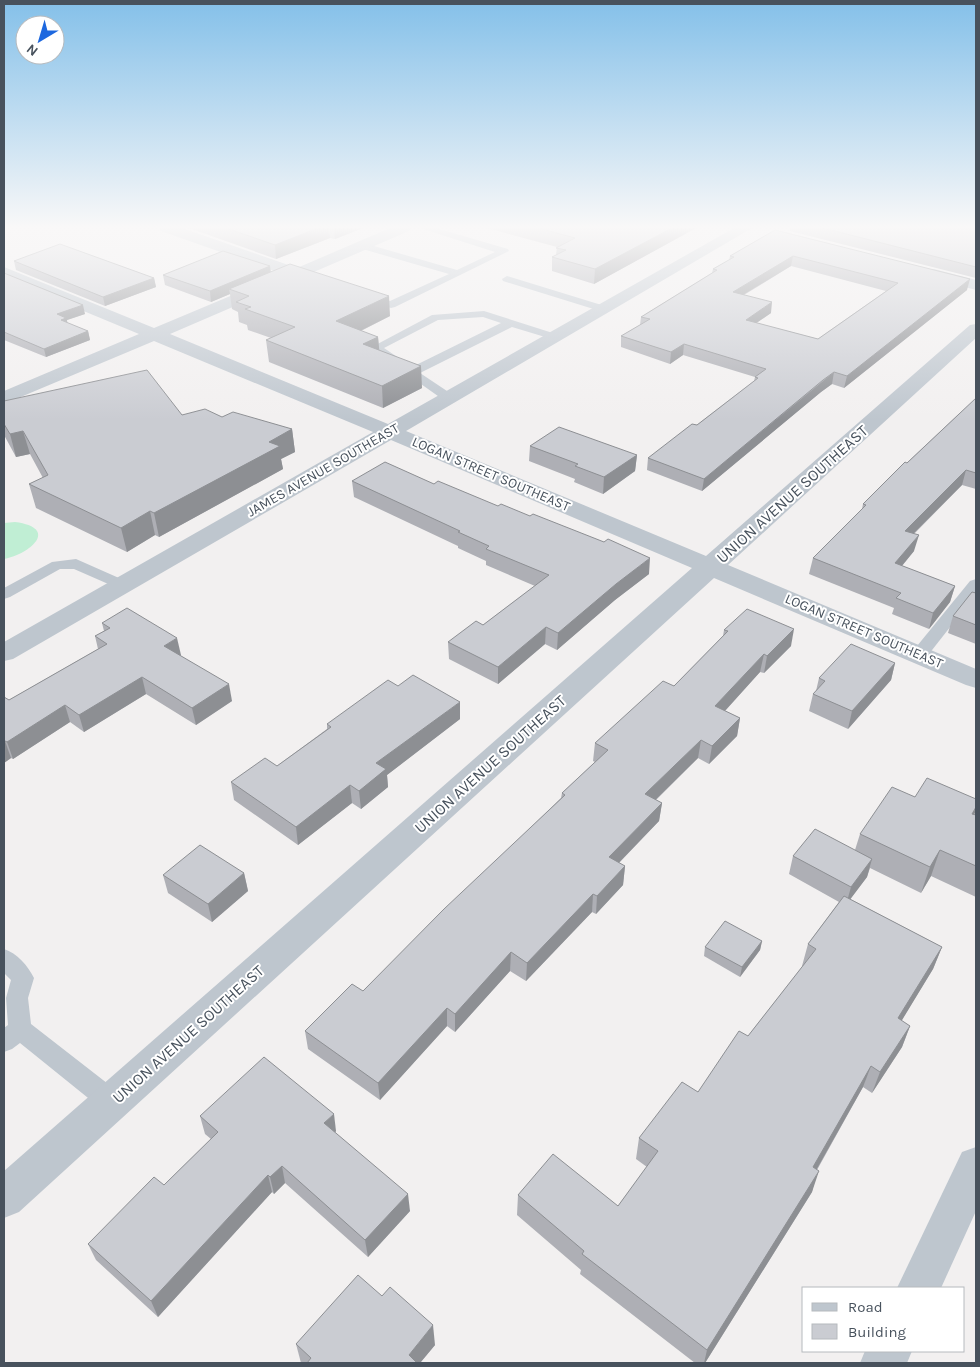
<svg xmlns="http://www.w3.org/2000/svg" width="980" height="1367" font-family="Karla,sans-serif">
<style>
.green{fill:#c0eed4}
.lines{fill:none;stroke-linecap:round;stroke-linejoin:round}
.lane{fill:#bec6ce;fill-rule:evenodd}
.street{fill:#bec6ce;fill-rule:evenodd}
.wall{fill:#aeafb5;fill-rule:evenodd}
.shaded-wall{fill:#8d8f93}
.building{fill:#caccd2;stroke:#8d8f93;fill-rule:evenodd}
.labels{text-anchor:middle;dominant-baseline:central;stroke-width:4;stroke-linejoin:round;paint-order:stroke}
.far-street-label{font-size:14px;fill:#48525d;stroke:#fff}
.street-label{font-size:16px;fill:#48525d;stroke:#fff}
</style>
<rect width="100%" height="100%" fill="#f2f0f0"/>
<path class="green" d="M15,522C60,528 30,554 4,559V523Z"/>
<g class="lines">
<g class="lane">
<polygon points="420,228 436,228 508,249 509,251 395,307 391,308 362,299 361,297 362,295 366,294 390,301 449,274 359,248 359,244 367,244 457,270 495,252"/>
<polygon points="507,276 608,307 609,309 604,312 600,311 503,281 502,279"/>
<path d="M484,311L559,335L561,337L555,340L512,327L420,373L453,395L455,398L449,402L445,401L370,348L432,315ZM483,317L501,323L412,367L384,348L438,320Z"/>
<polygon points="76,559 128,582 130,585 128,588 122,590 74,569 60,569 10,597 4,599 4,588 52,562"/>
<polygon points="976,579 976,594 925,659 919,660 913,659 910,655 913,651 970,581"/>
<path d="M4,949C17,953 28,966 34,978L28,998L31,1024L121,1094L124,1102L121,1110L112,1113L103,1110L20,1043L12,1049L4,1052V1028L8,1025L6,998L11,980L4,973Z"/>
</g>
<g class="street">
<polygon points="159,228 182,228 297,268 390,228 411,228 409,231 170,334 388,424 734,228 752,228 406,431 706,556 970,325 976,324 976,338 728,565 976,669 976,688 966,685 714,578 19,1212 4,1218 4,1171 692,568 391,440 13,659 4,661 4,642 373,432 154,341 4,404 4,391 139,334 4,278 4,267 154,328 283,274 161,231"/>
<polygon points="934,269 976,280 976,290 928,277 926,274 928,271"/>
<polygon points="976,1147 976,1211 941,1288 897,1288 962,1152"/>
<polygon points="865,1351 912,1351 907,1363 860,1363"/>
</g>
</g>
<g class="wall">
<polygon points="189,228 363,228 335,239 330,238 276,259"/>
<polygon points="487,228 696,228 594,284 552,271 552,257 556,255 557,247"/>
<polygon points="790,228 976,228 976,278 790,231"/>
<path d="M775,230L967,290L844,388L832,384L821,392L702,491L647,470L648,458L697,425L754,381L755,377L683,355L670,364L621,347V336L640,325L641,317L712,273L713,269L729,260L730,256ZM791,266L886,291L818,339L756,323L771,313L744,295Z"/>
<polygon points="14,261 154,278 156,287 105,306 16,270"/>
<polygon points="270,266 271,272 390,316 361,331 378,337 379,351 422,388 383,408 269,362 266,340 271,338 248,330 247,325 239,322 238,312 232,309 230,294 211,302 165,285 163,275"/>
<polygon points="4,273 85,314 67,320 67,323 88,331 90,340 46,357 4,340"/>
<polygon points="976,398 976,489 962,485 914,534 914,551 902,566 955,586 950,602 929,629 892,614 894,608 809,574 813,558 862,509 863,504"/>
<polygon points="4,401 182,415 222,417 292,429 295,452 281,459 283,469 159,537 155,535 127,552 36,508 29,484 43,478 30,454 16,457 4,435"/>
<polygon points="530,446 637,455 635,471 603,494 574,482 575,479 529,461"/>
<polygon points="352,481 434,484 649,574 615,600 557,650 545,644 498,684 449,659 448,642 483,625 535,586 486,565 486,561 458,548 458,546 354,497"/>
<polygon points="976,593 976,644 948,633 953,616"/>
<polygon points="102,623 181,655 180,655 232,701 196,725 146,694 84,732 70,722 13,759 11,758 4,763 4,697 9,700 98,649 95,636 104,631"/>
<polygon points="724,630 791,646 764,673 760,672 725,711 740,718 737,736 709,764 698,758 656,800 662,803 659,821 619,863 625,866 623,885 596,914 592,912 526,981 510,971 455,1032 447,1026 380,1100 308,1049 305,1031 363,991 561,798 562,793 595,762 593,761 595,743 674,686 723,636"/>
<polygon points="895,663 891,680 848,729 809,711 813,694 816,691 819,678"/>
<polygon points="398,686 460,719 387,775 388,787 361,809 352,803 298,845 234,800 231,782 277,766 327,729 327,724"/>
<polygon points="915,797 976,815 976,897 931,876 921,893 870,868 867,877 850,899 942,947 933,969 901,1021 910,1026 902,1047 872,1093 863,1087 817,1170 812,1192 705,1363 695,1363 580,1274 581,1270 517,1215 518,1195 618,1206 647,1167 636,1159 639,1138 698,1092 748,1036 803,966 802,966 808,944 839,902 789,874 793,856 855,850 860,834"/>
<polygon points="244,873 248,891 212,922 168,893 163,875"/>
<polygon points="762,941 760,950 740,977 704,956 705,947"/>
<polygon points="200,1116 336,1131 335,1133 410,1211 368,1257 285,1183 274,1194 272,1192 158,1317 96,1260 88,1244 164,1185 211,1139 205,1134"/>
<polygon points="296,1344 435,1345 420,1363 301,1363"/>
</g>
<g class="shaded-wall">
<polygon points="318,228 329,228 330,238 276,259 275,245"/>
<polygon points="334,228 363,228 335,239"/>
<polygon points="672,228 696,228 594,284 595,269"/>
<polygon points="793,256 791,266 731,302 733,292"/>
<polygon points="270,266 271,277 229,289 230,294 211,302 210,291"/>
<polygon points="154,278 156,287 105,306 103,297"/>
<polygon points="970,279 967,290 844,388 847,376"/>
<polygon points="389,296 390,316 338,342 336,321"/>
<polygon points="772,302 771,313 745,331 746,320"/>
<polygon points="83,305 85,314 67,320 68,327 62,322 57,314"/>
<polygon points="88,331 90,340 46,357 44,349"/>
<polygon points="378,337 380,358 363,344"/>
<polygon points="684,344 683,355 670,364 671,352"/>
<polygon points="421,366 422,388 383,408 382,386"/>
<polygon points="834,372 832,384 821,392 702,491 704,479"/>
<polygon points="292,429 295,452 281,459 283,469 159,537 154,513 269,442"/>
<polygon points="23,431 30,454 16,457 10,434"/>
<polygon points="637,455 635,471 603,494 604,477"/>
<polygon points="966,470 962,485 901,546 905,531"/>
<polygon points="150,511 155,535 127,552 121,528"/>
<polygon points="919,535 914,551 891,579 895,563"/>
<polygon points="650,558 649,574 615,600 557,650 558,633 616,584"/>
<polygon points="955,586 950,602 929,629 933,613"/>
<polygon points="546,627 545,644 498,684 498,667"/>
<polygon points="794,629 791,646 764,673 767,656"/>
<polygon points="177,638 181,655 168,663 164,646"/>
<polygon points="764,654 760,672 713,724 715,706"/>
<polygon points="895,663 891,680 848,729 852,711"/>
<polygon points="142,677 146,694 84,732 79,715"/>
<polygon points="229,684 232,701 196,725 192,708"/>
<polygon points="460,702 460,719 387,775 388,787 361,809 359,791 376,763"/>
<polygon points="65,705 70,722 13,759 7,742"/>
<polygon points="740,718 737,736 709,764 712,746"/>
<polygon points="701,740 698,758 643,812 645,794"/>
<polygon points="5,741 11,758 4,763 4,742"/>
<polygon points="350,785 352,803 298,845 296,827"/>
<polygon points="662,803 659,821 607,875 609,857"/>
<polygon points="976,807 976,810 970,827 972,814"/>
<polygon points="940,850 931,876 921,893 930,867"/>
<polygon points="872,859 867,877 846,905 851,887"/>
<polygon points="625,866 623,885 596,914 597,896"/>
<polygon points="244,873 248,891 212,922 208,904"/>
<polygon points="593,894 592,912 526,981 527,963"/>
<polygon points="762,941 760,950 740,977 742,967"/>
<polygon points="942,947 933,969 890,1040 898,1018"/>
<polygon points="511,952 510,971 455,1032 455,1014"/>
<polygon points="447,1008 447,1026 380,1100 378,1083"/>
<polygon points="910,1026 902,1047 872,1093 880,1072"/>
<polygon points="871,1066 863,1087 806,1188 813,1167"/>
<polygon points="334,1114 336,1131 327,1141 324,1123"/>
<polygon points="282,1166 285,1183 274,1194 270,1177"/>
<polygon points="819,1171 812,1192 705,1363 704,1363 707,1350"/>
<polygon points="268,1175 272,1192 158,1317 151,1301"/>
<polygon points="408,1194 410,1211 368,1257 365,1240"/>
<polygon points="433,1325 435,1345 420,1363 410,1363 409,1355"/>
</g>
<g class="building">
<polygon points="226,228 318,228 275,245"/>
<polygon points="538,228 672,228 595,269 552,257 566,250 556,248 575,238"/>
<polygon points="823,228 976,228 976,267"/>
<path d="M775,230L970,279L847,376L834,372L823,380L704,479L648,458L692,424L697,425L758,378L755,377L766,369L684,344L671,352L621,336L650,319L641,317L717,270L713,269L734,257L730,256ZM793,256L898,283L818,339L746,320L772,302L733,292Z"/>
<polygon points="60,244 154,278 103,297 14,261"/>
<polygon points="223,251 270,266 210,291 163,275"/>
<polygon points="290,264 389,296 336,321 378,337 363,344 421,366 382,386 266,340 295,327 245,309 251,307 236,302 249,296 229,289"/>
<polygon points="4,273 83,305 57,314 66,318 61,320 88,331 44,349 4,332"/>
<polygon points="147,370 182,415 205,409 222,417 233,412 292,429 269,442 280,446 154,513 150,511 121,528 29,484 48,475 23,431 10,434 4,424 4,401"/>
<polygon points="976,398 976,473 966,470 905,531 919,535 895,563 955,586 933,613 896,598 901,593 813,558 866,505 863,504 905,462 907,463"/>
<polygon points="559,427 637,455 604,477 575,466 578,464 530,446"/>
<polygon points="385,462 434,484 438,481 498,506 501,504 530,516 533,514 604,542 608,539 650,558 616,584 558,633 546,627 498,667 448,642 476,621 483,625 549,575 486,549 489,546 458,532 460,531 352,481"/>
<polygon points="972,592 976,593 976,625 953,616"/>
<polygon points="127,608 177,638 164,646 229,684 192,708 142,677 79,715 65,705 7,742 5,741 4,742 4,697 9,700 107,644 95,636 110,628 102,623"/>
<polygon points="747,609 794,629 767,656 764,654 715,706 740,718 712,746 701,740 645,794 662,803 609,857 625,866 597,896 593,894 527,963 511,952 455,1014 447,1008 378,1083 305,1031 352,984 363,991 444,909 565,795 562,793 608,750 595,743 663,681 674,686 728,631 724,630"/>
<polygon points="851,644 895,663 852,711 813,694 825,681 819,678"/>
<polygon points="413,675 460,702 376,763 386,769 359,791 350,785 296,827 231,782 265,758 277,766 331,727 327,724 388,680 398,686"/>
<polygon points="927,778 976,799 976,807 972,814 976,815 976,866 940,850 930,867 860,834 892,787 915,797"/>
<polygon points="815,829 872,859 851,887 793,856"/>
<polygon points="200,845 244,873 208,904 163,875"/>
<polygon points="844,896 942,947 898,1018 910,1026 880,1072 871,1066 813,1167 819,1171 707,1350 582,1254 584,1251 518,1195 553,1154 618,1206 658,1151 639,1138 682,1082 698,1092 739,1031 748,1036 816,949 808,944"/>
<polygon points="725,921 762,941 742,967 705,947"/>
<polygon points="264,1057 334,1114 324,1123 408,1194 365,1240 282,1166 270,1177 268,1175 151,1301 88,1244 154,1177 164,1185 218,1132 200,1116"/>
<polygon points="358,1275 382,1296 390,1287 433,1325 409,1355 417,1363 307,1363 311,1358 296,1344"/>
</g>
<linearGradient id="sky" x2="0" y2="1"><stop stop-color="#84c0e9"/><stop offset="0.54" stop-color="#f9f8f8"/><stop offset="1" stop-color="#f9f8f8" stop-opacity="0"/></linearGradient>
<rect width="980" height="420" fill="url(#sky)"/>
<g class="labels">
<g class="far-street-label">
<text transform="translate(323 470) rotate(-30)">JAMES AVENUE SOUTHEAST</text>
<text transform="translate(491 474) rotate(23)">LOGAN STREET SOUTHEAST</text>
<text transform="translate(864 631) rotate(23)">LOGAN STREET SOUTHEAST</text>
</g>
<g class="street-label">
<text transform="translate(792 494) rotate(-42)">UNION AVENUE SOUTHEAST</text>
<text transform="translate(490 764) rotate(-42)">UNION AVENUE SOUTHEAST</text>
<text transform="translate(188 1034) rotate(-42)">UNION AVENUE SOUTHEAST</text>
</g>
</g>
<rect width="980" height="1367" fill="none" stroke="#48525d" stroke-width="10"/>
<rect x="802" y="1287" width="162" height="65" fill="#ffffff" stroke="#b6babe"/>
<rect x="812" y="1303" width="25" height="8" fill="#bec6ce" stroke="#b6babe"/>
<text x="848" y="1312" font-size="15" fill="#48525d">Road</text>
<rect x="812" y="1324" width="25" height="15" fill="#caccd2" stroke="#b6babe"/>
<text x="848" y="1337" font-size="15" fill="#48525d">Building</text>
<g transform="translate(40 40) rotate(218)"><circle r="24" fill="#ffffff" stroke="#b6babe"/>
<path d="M0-4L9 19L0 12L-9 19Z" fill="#1d68df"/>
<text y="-8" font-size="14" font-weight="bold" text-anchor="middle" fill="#48525d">N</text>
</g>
</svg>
